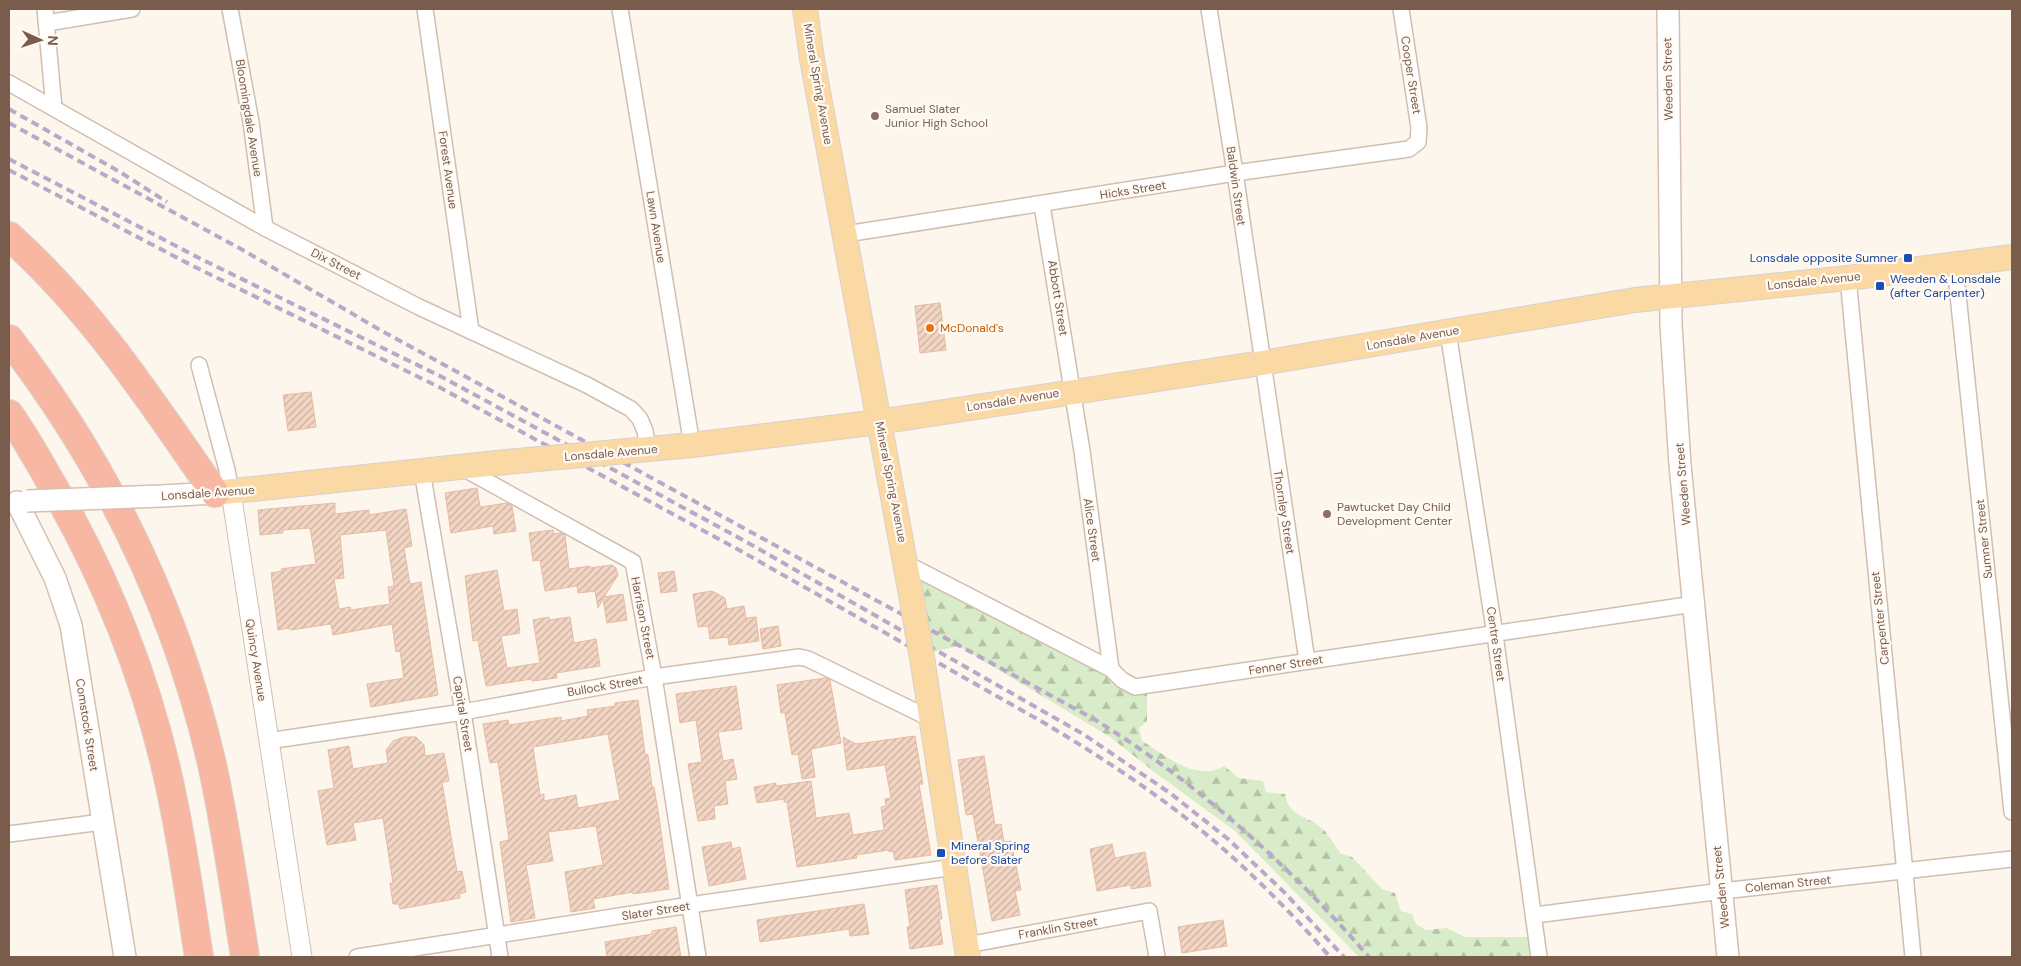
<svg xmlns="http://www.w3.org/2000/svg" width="2021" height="966" font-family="'DM Sans',sans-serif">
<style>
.forest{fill:url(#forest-firs)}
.building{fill:url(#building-hatch);stroke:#e6bba3;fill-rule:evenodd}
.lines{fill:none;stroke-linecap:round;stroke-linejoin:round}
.minor-casing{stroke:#d1beb0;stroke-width:18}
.tertiary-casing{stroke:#d1beb0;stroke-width:21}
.secondary-casing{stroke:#d6c0b0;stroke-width:24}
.primary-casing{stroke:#dad1cd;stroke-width:26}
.motorway-casing{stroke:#dad1cd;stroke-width:30}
.minor{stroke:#fff;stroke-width:15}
.tertiary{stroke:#fff;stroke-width:19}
.secondary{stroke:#fff;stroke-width:21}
.primary{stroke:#fbd9a5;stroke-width:24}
.motorway{stroke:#f7b7a3;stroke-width:28}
.rail{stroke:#b9a8c9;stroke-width:4;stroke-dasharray:8 5;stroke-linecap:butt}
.secondary-bridge-casing{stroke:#d6c0b0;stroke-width:24;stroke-linecap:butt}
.primary-bridge-casing{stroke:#dad1cd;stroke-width:26;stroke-linecap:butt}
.secondary-bridge{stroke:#fff;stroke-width:21}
.primary-bridge{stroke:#fbd9a5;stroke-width:24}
.education-dot{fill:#8d6e63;stroke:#fffaf3;stroke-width:2}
.transit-dot{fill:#1a4fb4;stroke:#fffaf3;stroke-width:2}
.food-dot{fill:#e8710a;stroke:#fffaf3;stroke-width:2}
.labels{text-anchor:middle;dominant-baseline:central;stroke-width:4.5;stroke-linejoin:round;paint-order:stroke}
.street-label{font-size:12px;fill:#7a5c4d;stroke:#fffaf3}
.education-label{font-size:12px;fill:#785e54;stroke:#fffaf3;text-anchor:start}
.transit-label{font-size:12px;fill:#164399;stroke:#fffaf3;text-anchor:start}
.food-label{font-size:12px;fill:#c56008;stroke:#fffaf3;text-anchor:start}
</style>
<defs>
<pattern id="forest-firs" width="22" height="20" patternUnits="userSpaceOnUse" patternTransform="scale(1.25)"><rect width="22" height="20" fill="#d8ecc9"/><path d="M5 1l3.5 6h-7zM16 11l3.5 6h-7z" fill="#b4c2a5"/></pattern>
<pattern id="building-hatch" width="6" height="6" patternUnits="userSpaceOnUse" patternTransform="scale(1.25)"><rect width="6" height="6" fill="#f3d5c3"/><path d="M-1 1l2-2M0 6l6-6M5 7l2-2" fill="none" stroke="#cab0a1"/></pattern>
</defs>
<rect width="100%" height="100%" fill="#fdf6ec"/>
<path class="forest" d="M912,567L1147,688V722L1139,728L1142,741C1165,755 1197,783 1224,766L1239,778L1263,781L1266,792L1285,794C1289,817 1304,814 1319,826C1328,832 1335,846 1341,854L1352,857L1382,889L1395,893L1401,911L1412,914L1416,924L1426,930L1447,928L1465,937H1533L1536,957H1359L1235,831L1157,774L1110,737L959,646L920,655Z"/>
<g class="building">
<polygon points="940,303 946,350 920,353 915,306"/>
<polygon points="311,392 316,427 288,431 283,395"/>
<polygon points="477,488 480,507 507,503 512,506 516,531 494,534 493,526 451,533 445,493"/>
<path d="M335,503V514L369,510V515L406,509L412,546L404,548L410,584L421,582L438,695L371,707L367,684L404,678L400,651L396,652L392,624L333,635L331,624L291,630L288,628L278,630L271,573L282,571L281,569L316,564L310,528L283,530V533L260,535L258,510ZM386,530L394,586L388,587L390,604L351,610L350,607L339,609L334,579L344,578L340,535Z"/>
<polygon points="553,530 554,534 561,533 565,535 569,569 590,566 590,568 612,565 616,568 618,575 604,597 623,594 627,620 607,623 603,599 598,608 595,591 578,593 577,586 545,591 540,560 533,561 529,533"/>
<polygon points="497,570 504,611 517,609 520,633 501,636 507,668 540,663 533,620 549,617 549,620 570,617 574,643 596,639 600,666 556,673 557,678 532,681 532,679 486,686 478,640 473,641 465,576"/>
<polygon points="674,571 677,591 661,593 658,573"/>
<polygon points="712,591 725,598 727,609 744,606 746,618 756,617 759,641 729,645 728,637 710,639 708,626 698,627 693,594"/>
<polygon points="778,626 781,646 763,649 760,629"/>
<polygon points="825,678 830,680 841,743 811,749 815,777 802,779 798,754 792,755 785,713 781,713 777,685"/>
<polygon points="736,686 742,729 718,732 723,761 733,759 737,779 725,781 728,804 714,806 715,819 698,821 688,764 702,762 696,720 680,723 676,694"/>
<path d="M638,700L645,754L648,755L652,787H654L659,817L669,889L633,894V892L593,899L595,908L571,912L565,872L603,865L596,826L548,832L553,861L526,865L535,918L511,922L500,842L509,840L498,762L490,763L483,724L508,720L509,725L561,717V721L588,716L587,710L615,706V703ZM608,734L620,800L578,808L576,795L544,801V794L540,795L533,747Z"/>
<polygon points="915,736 923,784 919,784 931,855 895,860 893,851 889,852 889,850 856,855 857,858 797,867 787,802 784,802 784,799 757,803 754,787 776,783 776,786 811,781 816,818 849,813 853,835 884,830 881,807 886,806 885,799 891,798 885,765 847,770 843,737 856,744"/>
<polygon points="404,737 416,737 424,745 425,756 444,753 449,781 442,782 457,872 462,871 466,892 459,894 460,898 400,909 399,904 393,904 390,883 393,883 383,818 353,823 356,840 327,845 318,791 334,788 328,750 349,746 353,769 388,763 386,750 393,741"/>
<polygon points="984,756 995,825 1001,824 1004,842 1011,841 1021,890 1015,891 1020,915 992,921 973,814 966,815 958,760"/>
<polygon points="731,842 732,849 740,847 746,879 709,886 702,847"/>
<polygon points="1112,844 1115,858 1145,852 1151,886 1131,889 1131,885 1097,891 1090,849"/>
<polygon points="937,885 942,919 939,919 943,944 910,949 907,927 910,927 905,890"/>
<polygon points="864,904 869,934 850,936 849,929 760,942 757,920"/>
<polygon points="1223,920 1227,946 1182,953 1178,927"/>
<polygon points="676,927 681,957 607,957 605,942 652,934 652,931"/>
</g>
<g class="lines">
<g class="minor-casing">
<g id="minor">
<polyline points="45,9 54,108"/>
<polyline points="230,9 251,122 265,228"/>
<polyline points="425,9 471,331"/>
<polyline points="620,9 692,445"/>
<polyline points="1209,9 1235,173 1307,661"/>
<polyline points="47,23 132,9"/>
<polyline points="9,83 265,228 419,307 587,385 631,409 640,419 645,431 648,449"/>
<polyline points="1042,205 1082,451 1111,669"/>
<polyline points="846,234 1235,173 1409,149 1418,142 1419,128 1401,9"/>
<polyline points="1955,266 2012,812"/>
<polyline points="1848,278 1913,957"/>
<polyline points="1448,332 1495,635 1539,957"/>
<polyline points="199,365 227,470 231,492"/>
<polyline points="461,467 633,562 654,677 698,957"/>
<polyline points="422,471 463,712 500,957"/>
<polyline points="907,564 1111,669 1122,680 1135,687 1694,604"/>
<polyline points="268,741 463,712 654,677 799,657 808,659 931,719"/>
<polyline points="9,834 102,822"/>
<polyline points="1535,915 1722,891 2012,859"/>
<polyline points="967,945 1149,911 1157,957"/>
<polyline points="357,957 690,905 954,867"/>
</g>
</g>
<g class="tertiary-casing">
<polyline id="tertiary" points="231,492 302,957"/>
</g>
<g class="secondary-casing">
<g id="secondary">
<polyline points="1668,9 1671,325 1680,465 1728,957"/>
<polyline points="162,496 215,493"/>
<polyline points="17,502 55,578 71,625 125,957"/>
</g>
</g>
<g class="primary-casing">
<g id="primary">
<polyline points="805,9 812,59 913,606"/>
<polyline points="627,451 692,445 879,422 1262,363 1635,300 1848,278 2012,257"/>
<polyline points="215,493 506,462"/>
<polyline points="923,664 968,957"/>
</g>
</g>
<g class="motorway-casing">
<g id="motorway">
<path d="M9,236C93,311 151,401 215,493"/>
<path d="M9,339C106,465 176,608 212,764C226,828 235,893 245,957"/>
<path d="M9,414C24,435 37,458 50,481C102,570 141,664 165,764C180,827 189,893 199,957"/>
</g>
</g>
<use href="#minor" class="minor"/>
<use href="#tertiary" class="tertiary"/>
<use href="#secondary" class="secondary"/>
<use href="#primary" class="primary"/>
<use href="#motorway" class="motorway"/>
<g class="rail">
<polyline points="9,109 120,172 167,202"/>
<path d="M9,123L241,249L382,331L1094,719C1199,784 1289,865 1369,957"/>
<polyline points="9,159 199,258 442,377 743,540 1083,734 1170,793 1228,839 1284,892 1344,957"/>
<path d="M9,170L195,267L439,387L739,550L1046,724C1106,760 1167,800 1220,846C1260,881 1296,918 1330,957"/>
</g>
<g class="secondary-bridge-casing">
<polyline id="secondary-bridge" points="27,501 162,496"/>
</g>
<g class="primary-bridge-casing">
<g id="primary-bridge">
<polyline points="506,462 627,451"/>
<polyline points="913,606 923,664"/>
</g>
</g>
<use href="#secondary-bridge" class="secondary-bridge"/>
<use href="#primary-bridge" class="primary-bridge"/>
</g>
<g class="education-dot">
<circle cx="875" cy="116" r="5"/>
<circle cx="1327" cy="514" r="5"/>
</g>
<g class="transit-dot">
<rect x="1903" y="253" width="10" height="10" rx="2.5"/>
<rect x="1875" y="281" width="10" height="10" rx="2.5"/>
<rect x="936" y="848" width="10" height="10" rx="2.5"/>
</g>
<circle class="food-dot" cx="930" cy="328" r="5"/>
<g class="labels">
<g class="street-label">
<text transform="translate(1411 75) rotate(81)">Cooper Street</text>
<text transform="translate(1668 79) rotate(-91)">Weeden Street</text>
<text transform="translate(818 84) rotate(80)">Mineral Spring Avenue</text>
<text transform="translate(249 118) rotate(81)">Bloomingdale Avenue</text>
<text transform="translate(448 170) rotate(82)">Forest Avenue</text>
<text transform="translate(1236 186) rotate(82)">Baldwin Street</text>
<text transform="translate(1133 190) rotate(-9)">Hicks Street</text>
<text transform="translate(656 227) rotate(81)">Lawn Avenue</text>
<text transform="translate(336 264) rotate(27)">Dix Street</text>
<text transform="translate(1814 281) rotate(-6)">Lonsdale Avenue</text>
<text transform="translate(1058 298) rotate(81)">Abbott Street</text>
<text transform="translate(1413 338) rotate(-10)">Lonsdale Avenue</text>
<text transform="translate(1013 400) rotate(-9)">Lonsdale Avenue</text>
<text transform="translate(611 453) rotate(-5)">Lonsdale Avenue</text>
<text transform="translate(891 482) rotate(79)">Mineral Spring Avenue</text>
<text transform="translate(1683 484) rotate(-95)">Weeden Street</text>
<text transform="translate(208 493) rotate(-4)">Lonsdale Avenue</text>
<text transform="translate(1284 512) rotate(81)">Thornley Street</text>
<text transform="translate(1092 530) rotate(82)">Alice Street</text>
<text transform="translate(1984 539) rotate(-96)">Sumner Street</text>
<text transform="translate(643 618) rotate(79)">Harrison Street</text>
<text transform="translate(1880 618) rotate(-96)">Carpenter Street</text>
<text transform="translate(1496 644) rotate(82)">Centre Street</text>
<text transform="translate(256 660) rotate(81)">Quincy Avenue</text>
<text transform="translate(1286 665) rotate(-9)">Fenner Street</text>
<text transform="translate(605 686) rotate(-10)">Bullock Street</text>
<text transform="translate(463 714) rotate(81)">Capital Street</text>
<text transform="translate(87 725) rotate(81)">Comstock Street</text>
<text transform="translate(1788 884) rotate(-6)">Coleman Street</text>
<text transform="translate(1721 887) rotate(-96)">Weeden Street</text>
<text transform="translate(656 911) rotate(-9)">Slater Street</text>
<text transform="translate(1058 928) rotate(-10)">Franklin Street</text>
</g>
<g class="education-label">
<text x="885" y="109">Samuel Slater<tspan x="885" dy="14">Junior High School</tspan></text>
<text x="1337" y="507">Pawtucket Day Child<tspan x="1337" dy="14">Development Center</tspan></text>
</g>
<g class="transit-label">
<text x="1898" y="258" text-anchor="end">Lonsdale opposite Sumner</text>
<text x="1890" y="279">Weeden &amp; Lonsdale<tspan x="1890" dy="14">(after Carpenter)</tspan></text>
<text x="951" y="846">Mineral Spring<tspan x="951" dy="14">before Slater</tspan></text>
</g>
<g class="food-label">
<text x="940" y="328">McDonald's</text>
</g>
</g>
<rect width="2021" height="966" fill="none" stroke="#7a5c4d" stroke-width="20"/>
<g transform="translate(40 40) rotate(93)" stroke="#fffaf3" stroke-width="4" paint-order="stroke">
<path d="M0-4L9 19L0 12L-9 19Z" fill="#7a5c4d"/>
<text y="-8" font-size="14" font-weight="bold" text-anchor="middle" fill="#7a5c4d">N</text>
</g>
</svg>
